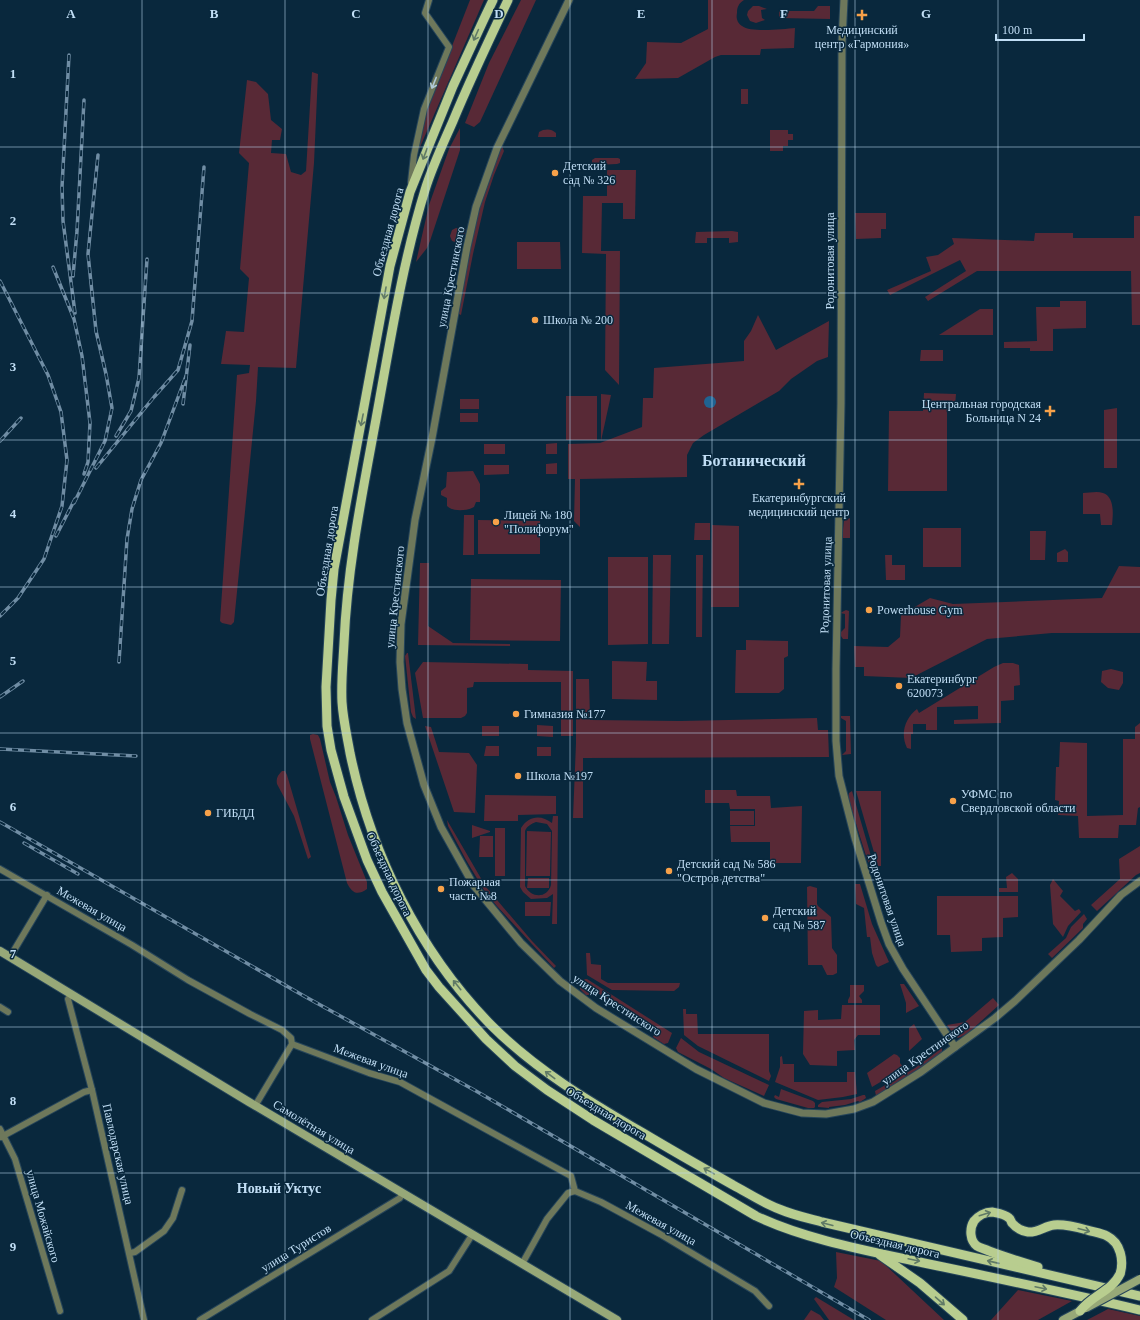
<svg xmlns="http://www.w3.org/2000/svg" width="1140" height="1320" font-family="Georgia,serif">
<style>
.green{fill:#582936;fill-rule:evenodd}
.water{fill:#1f6392}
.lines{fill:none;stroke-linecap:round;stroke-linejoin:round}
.minor-casing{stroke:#26455a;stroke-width:8}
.tertiary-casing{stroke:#26455a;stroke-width:9}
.secondary-casing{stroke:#26455a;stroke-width:10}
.primary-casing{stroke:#26455a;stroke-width:11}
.minor{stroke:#6e785b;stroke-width:6}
.tertiary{stroke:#6e785b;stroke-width:7}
.secondary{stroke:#97a878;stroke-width:8}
.primary{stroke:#b8cd8f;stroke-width:9}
.rail-casing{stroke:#708da4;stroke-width:3.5}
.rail{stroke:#09283d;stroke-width:2;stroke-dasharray:6;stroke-linecap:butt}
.secondary-bridge-casing{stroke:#26455a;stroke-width:10;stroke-linecap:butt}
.primary-bridge-casing{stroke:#26455a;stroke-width:11;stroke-linecap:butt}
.secondary-bridge{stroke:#97a878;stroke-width:8}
.primary-bridge{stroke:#b8cd8f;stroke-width:9}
.oneway{stroke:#607a66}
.oneway2{stroke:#b0cad6}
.grid{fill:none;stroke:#c1def5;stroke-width:1;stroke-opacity:0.55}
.poi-dot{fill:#f7a149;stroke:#09283d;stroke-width:1.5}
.labels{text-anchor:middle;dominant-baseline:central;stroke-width:3;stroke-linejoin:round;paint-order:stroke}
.poi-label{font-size:12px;fill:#c1def5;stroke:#09283d;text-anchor:start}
.street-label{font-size:12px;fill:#c1def5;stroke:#09283d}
.quarter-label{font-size:14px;font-weight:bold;fill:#c1def5;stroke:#09283d}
.district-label{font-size:16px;font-weight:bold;fill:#c1def5;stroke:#09283d}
.grid-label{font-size:13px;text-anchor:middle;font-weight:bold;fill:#c1def5;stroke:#09283d;stroke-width:3;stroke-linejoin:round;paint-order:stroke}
</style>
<rect width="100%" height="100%" fill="#09283d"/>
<g class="green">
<polygon points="470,0 484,0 417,154 427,110"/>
<polygon points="521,0 536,0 480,122 474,127 465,123 489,63"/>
<path d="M708,0H744C739,3 737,7 737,13C736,18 737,23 742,26C751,33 783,29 795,28L794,48L761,49L760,55H721L715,57L678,78L635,79L646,63L647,42L681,43L708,29Z"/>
<polygon points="753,6 759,6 767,9 761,10 762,18 765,20 756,23 750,21 747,15 748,11"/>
<polygon points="818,6 830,6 830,19 779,18 779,11 814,11"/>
<polygon points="312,72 318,74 314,163 296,368 258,367 256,401 234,622 231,625 222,623 220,621 237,375 249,373 250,365 221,364 226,331 244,332 249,278 240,269 249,163 239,153 247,80 256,82 268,94 271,120 282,129 280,140 272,140 271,153 286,154 291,172 301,175 306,171"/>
<rect x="741" y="89" width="7" height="15"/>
<polygon points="460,128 460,150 430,241 427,248 416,262 429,205 449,149"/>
<path d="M543,130C548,129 552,129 556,133V137H538L539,132Z"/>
<polygon points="770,130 788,130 788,134 793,134 793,140 788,140 788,146 783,146 783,151 770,151"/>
<path d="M502,146L504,151L494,175L485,202L473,254L461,315L459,314V306C470,252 477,195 502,146Z"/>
<polygon points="595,158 618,158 620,159 620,163 617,164 596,165 592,163 592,160"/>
<polygon points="607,170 636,170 635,219 623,219 623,203 602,203 601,251 620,251 619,385 605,370 606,254 582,253 583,196 607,196"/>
<polygon points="855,213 886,213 886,229 881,229 881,238 856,239"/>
<polygon points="1134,216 1140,216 1140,325 1132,325 1131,271 977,271 928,301 925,297 966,271 960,260 890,295 887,290 931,271 926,257 938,255 954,244 952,238 1034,241 1035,233 1073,233 1073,238 1134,238"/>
<polygon points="456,228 466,229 462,242 458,243 452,241 450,236 452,230"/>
<polygon points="732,231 738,232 738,242 729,243 729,238 707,238 707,243 695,243 696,232"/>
<polygon points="517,242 560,242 561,269 517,269"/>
<polygon points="1060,301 1086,301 1086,328 1053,329 1053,351 1030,351 1030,348 1004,348 1004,342 1037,341 1036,307 1060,307"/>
<polygon points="980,309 993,309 993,335 939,335"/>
<polygon points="758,315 776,350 829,321 828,357 817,361 791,379 779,391 704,435 693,443 687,455 687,477 580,479 580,527 574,521 575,479 568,479 568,444 600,443 642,427 643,398 653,398 654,368 744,361 744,341 751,331"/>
<polygon points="921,350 943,350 943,361 920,361"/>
<polygon points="924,393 956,394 955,406 947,410 947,491 888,491 889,411 923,411"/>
<polygon points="601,394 611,395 601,441"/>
<rect x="566" y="396" width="31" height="44"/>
<rect x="460" y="399" width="19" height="10"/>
<polygon points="1117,408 1117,468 1104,468 1104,410"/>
<rect x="460" y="413" width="18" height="9"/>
<polygon points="557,443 557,454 546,454 546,444"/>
<rect x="484" y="444" width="21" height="10"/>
<polygon points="557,463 557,474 546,474 546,464"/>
<polygon points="484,465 509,465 509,474 484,475"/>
<path d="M473,471L480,484V502H476L474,507C467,511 453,512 447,506V498L441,495V491L446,487L447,472Z"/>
<path d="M1083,493C1089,493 1097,491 1103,493C1115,497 1113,515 1112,525H1101L1100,514H1083Z"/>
<polygon points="464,515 474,515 474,555 463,555"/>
<polygon points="850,518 850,538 842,538 844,521"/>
<polygon points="478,520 540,521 540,554 478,554"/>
<polygon points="695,523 710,523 710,540 694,540"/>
<polygon points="712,525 739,526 739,607 711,607"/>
<rect x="923" y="528" width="38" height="39"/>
<polygon points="1030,531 1046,531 1045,560 1030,560"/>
<polygon points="1065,549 1068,552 1068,562 1057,562 1057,553"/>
<polygon points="653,555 671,555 669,644 652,644"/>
<polygon points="696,555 703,555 702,637 696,637"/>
<polygon points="885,555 892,555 892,565 905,565 905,580 886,580"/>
<polygon points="608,557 648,557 648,644 608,645"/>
<polygon points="420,563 429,563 428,626 453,643 510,644 510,646 418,645"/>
<polygon points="1119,566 1140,567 1140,633 1052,633 987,639 911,678 864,676 864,667 855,667 854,646 888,647 900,637 901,615 930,598 953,604 1102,598"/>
<polygon points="471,579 561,580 560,641 470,640"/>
<polygon points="846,610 849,611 848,639 843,639 841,636 841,632 845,628 845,614 840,613"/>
<polygon points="746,640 788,641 788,656 784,658 784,689 779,693 735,693 736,650 746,650"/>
<polygon points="407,653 408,653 416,719 413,717 411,712 405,656"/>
<polygon points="612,661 647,662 646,681 657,681 657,700 612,699"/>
<polygon points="423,662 528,664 528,670 573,671 573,736 561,736 561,682 474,682 473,687 467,688 467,713 465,716 461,718 423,718 415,673"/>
<path d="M1003,663H1013L1019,665L1020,685L1014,686V700L1001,701V723L954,724V720L978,719V706L937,707V730H926V724H913V734H911V749L907,748C900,734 905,718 917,709L919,713L994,667Z"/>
<polygon points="1111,669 1123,672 1123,683 1119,690 1108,688 1101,682 1102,671"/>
<polygon points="576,679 589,679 590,720 680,721 817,718 818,730 828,730 829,757 583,758 583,818 573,818 576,743"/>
<polygon points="841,716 850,716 851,754 842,755 846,751 846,721 841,718"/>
<polygon points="1140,723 1140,807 1138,808 1136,825 1119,825 1118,838 1079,838 1078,816 1058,815 1059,801 1055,800 1056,767 1059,767 1060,742 1087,743 1087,816 1123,815 1123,739 1135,739 1135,727"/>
<polygon points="537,725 553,726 553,737 537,736"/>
<polygon points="425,726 431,727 439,752 469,753 477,765 475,813 454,812"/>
<rect x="482" y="726" width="17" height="10"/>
<path d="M313,734L318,735L320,739L330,782L336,797L348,835L367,882V889C357,896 352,893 347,883L310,739V735Z"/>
<polygon points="486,746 499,746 499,756 484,756"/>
<rect x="537" y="747" width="14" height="9"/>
<path d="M282,771H285L287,775L311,857L308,859L294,816L277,784C276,778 278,775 282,771Z"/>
<polygon points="705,790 736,790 737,796 770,796 771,808 802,806 801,863 770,863 770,842 731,842 730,826 755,826 755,809 730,809 729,803 705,803"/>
<polygon points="852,791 873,863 869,863 867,859 848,798 849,793"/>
<polygon points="856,791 881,791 881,866 878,866"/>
<polygon points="485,795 556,796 556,814 518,815 518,821 484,821"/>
<rect x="730" y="811" width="24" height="14"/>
<path d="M553,816H558L557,924H552L553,894L547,898L531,899L523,892L520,887L521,828C528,816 541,814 552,823ZM536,822L547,824L552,831L551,885C547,899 531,898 525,886V831C527,826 531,824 536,822Z"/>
<polygon points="447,820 486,887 532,941 556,966 554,968 496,905 484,890 466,860 448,826"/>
<polygon points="472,825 490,831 490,832 472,838"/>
<rect x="495" y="828" width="10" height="48"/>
<polygon points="527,831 551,832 550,876 526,876"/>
<polygon points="480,836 493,836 493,857 479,857"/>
<polygon points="1140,846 1140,873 1136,875 1097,911 1091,905 1120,879 1119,859"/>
<polygon points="1012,873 1018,879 1018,892 999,892 999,888 1007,888 1006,877"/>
<polygon points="528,878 549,878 549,888 527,888"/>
<polygon points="1053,879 1063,891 1060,896 1075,911 1079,909 1081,912 1068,926 1063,937 1053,924 1050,885"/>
<polygon points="855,884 860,884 872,924 889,962 878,967 876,965 872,953 870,937 867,937 864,908 856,904"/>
<polygon points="810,886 817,888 817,904 818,906 831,917 832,948 837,955 837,973 833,975 827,975 822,965 808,965 807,887"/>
<polygon points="937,896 1018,896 1018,917 1003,918 1003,937 982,938 982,951 951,952 950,935 937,935"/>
<polygon points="525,902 551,902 550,916 525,916"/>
<polygon points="1084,914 1087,919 1083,924 1083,928 1052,958 1048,954 1066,938 1071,927"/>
<polygon points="586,953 590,953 591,964 601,965 601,979 608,983 680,983 679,987 674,991 612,990 587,975"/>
<polygon points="585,979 587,979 672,1033 668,1043 664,1044 653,1037 657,1029 596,992 591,995 586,995 580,989 580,984"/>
<polygon points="900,984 904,984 919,1006 906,1013 906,1003"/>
<polygon points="850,985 864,985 864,991 859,996 862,1000 862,1003 848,1003 848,1000 850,996"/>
<polygon points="993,998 999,1005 967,1034 958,1038 955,1036 947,1025 965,1022"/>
<polygon points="842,1005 880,1005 880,1035 858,1035 854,1040 855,1050 837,1051 837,1066 810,1065 803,1054 804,1011 818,1010 818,1020 841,1019"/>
<polygon points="683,1009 686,1009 686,1014 697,1014 698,1034 769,1034 769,1071 771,1076 769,1081 698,1046 684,1035"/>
<polygon points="914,1024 922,1039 909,1051 909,1028"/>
<polygon points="681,1038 699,1052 769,1085 764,1096 724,1078 711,1069 678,1052 676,1048"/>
<polygon points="942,1048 942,1054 915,1072 876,1096 875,1091 915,1068"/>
<polygon points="894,1054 897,1055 900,1058 900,1063 904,1068 872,1087 867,1073"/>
<polygon points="782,1056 783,1064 794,1064 794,1082 847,1082 847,1072 855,1072 857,1094 843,1097 818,1100 775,1082 780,1067 780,1057"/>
<polygon points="781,1089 813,1101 815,1103 815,1107 814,1108 808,1108 776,1099 774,1097 775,1095 779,1097"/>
<polygon points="863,1095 865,1095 866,1098 860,1102 858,1101 845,1105 829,1107 829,1108 818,1107 818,1105 822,1102 851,1099"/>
<polygon points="836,1252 881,1261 944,1320 886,1320 834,1287 837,1278"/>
<polygon points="1018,1290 1072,1301 1038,1320 991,1320"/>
<polygon points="816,1297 854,1320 829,1320 814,1299"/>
<polygon points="1108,1309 1140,1316 1140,1320 1087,1320"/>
<polygon points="811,1310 820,1315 824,1320 804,1320"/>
</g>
<circle class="water" cx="710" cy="402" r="6"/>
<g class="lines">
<g class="minor-casing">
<g id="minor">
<polyline points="411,182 414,155 424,109 449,47 425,13 429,0"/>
<polyline points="0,869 132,945 188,980 250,1014 282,1030 291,1038 292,1044 369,1073 400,1082 571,1176 575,1191 601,1202 660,1234 755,1291 769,1306"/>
<polyline points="10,957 47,895"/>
<polyline points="71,995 68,999 92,1090 144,1320"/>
<polyline points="0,1007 8,1012"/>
<polyline points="255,1106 292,1044"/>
<polyline points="0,1129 15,1159 60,1311"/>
<polyline points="1,1137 84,1092 92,1090"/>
<polyline points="130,1253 135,1252 164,1231 173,1218 182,1190"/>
<polyline points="522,1264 547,1219 568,1193 575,1191"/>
<polyline points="200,1320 400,1198 402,1193"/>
<polyline points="372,1320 449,1271 472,1235"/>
</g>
</g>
<g class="tertiary-casing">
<g id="tertiary">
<polyline points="569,0 497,148 476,207 467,247 432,438 415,520 401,624 400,662 402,689 407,723 424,785 441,827 474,886 521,943 560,981 596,1008 696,1069 764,1103 802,1113 826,1114 854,1109 873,1102 921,1072 995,1018 1015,1001 1079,940 1121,895 1140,881"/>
<polyline points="844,0 842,42 841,403 836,669 836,741 839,776 855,838 881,922 889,944 903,969 955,1047"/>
</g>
</g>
<g class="secondary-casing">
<g id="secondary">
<polyline points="0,951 249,1102 617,1320"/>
<polyline points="1063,1320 1080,1311"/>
</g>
</g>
<g class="primary-casing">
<g id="primary">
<path d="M493,0L483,21L453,86L410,192L390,266L334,569L331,600L326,687L327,726L331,750L344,797L367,860L382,892L426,970L439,987L486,1039L515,1066L547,1090L593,1120L756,1216C807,1240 869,1251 924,1263C996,1278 1068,1293 1140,1310"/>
<path d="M508,0C489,40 470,80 453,121C443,144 432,167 425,190C401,268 389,350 374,430C361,500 347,571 344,643C343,662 341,682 342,702C343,719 347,736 350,753C371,854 419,952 492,1026C536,1070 590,1102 643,1133C673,1151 703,1168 733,1185C748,1193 763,1203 779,1209C793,1215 807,1218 822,1222L1140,1296"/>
<polyline points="880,1255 920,1283 963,1320"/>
<path d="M1038,1267C1021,1262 1005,1257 989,1251C985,1249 980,1248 977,1246C970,1241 969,1229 974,1221C978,1216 985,1212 992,1212C997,1213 1005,1214 1009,1218C1011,1219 1011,1222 1012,1223C1016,1228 1022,1231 1028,1232C1037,1233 1045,1226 1054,1225C1065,1224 1076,1227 1087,1230C1093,1232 1101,1233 1107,1236C1121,1243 1124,1261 1120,1274"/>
</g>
</g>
<use href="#minor" class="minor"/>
<use href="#tertiary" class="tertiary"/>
<use href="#secondary" class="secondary"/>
<use href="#primary" class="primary"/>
<g class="rail-casing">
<g id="rail">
<polyline points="69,55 62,187 63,221 75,313"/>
<polyline points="53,267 74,319 82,356 90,423 88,462 84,474"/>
<polyline points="73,276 77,231 84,100"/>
<polyline points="0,281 48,375 61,412 67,460 62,506 44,559 18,598 0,616"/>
<polyline points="183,404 190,345"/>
<polyline points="116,436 131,411 139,378 147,259"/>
<polyline points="0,441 21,418"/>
<polyline points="96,468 154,397 178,370 192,321 204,167"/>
<polyline points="74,503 105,441 112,408 106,374 96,331 88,254 98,155"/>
<polyline points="56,536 75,499"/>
<polyline points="119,662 127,539 132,509 141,480 161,443 186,376"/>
<polyline points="0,697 23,681"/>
<polyline points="0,749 136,756"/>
<polyline points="0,822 304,996 476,1091 869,1320"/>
<polyline points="24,843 78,874"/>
</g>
</g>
<use href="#rail" class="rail"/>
<g class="secondary-bridge-casing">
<polyline id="secondary-bridge" points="1086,1308 1140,1279"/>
</g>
<g class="primary-bridge-casing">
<path id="primary-bridge" d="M1080,1311C1092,1295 1112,1291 1120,1274"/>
</g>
<use href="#secondary-bridge" class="secondary-bridge"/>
<use href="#primary-bridge" class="primary-bridge"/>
</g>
<defs><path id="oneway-shaft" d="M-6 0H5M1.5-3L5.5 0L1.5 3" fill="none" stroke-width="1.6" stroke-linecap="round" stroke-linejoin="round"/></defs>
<g class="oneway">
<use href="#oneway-shaft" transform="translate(476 35) rotate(114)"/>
<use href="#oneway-shaft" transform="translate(425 154) rotate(111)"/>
<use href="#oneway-shaft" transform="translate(385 293) rotate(100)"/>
<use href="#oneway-shaft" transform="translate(362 420) rotate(101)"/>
<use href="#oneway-shaft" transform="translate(457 985) rotate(-129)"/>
<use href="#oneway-shaft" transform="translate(550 1075) rotate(-143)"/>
<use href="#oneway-shaft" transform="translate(709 1171) rotate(-151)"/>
<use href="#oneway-shaft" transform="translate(985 1214) rotate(-17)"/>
<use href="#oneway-shaft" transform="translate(827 1224) rotate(-166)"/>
<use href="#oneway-shaft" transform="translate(1084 1230) rotate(15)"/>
<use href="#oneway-shaft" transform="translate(914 1260) rotate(12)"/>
<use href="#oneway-shaft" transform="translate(993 1262) rotate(-167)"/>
<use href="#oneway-shaft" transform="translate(1041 1288) rotate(12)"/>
<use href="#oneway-shaft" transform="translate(940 1301) rotate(41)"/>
</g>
<use class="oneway2" href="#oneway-shaft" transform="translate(434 83) rotate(112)"/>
<path class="grid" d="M142,0V1320M285,0V1320M428,0V1320M570,0V1320M712,0V1320M855,0V1320M998,0V1320M0,147H1140M0,293H1140M0,440H1140M0,587H1140M0,733H1140M0,880H1140M0,1027H1140M0,1173H1140"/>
<g class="poi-dot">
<path d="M860 9h4v4h4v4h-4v4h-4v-4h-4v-4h4z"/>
<circle cx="555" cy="173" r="4"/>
<circle cx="535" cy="320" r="4"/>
<path d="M1048 405h4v4h4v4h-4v4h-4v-4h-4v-4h4z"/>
<path d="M797 478h4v4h4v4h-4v4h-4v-4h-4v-4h4z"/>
<circle cx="496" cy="522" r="4"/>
<circle cx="869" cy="610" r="4"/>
<circle cx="899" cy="686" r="4"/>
<circle cx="516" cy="714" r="4"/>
<circle cx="518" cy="776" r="4"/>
<circle cx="953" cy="801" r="4"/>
<circle cx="208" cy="813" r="4"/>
<circle cx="669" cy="871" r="4"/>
<circle cx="441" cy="889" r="4"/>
<circle cx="765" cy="918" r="4"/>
</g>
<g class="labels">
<g class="poi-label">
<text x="862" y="30" text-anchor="middle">Медицинский<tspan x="862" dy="14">центр «Гармония»</tspan></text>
<text x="563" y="166">Детский<tspan x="563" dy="14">сад № 326</tspan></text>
<text x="543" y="320">Школа № 200</text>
<text x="1041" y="404" text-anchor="end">Центральная городская<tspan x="1041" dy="14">Больница N 24</tspan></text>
<text x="799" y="498" text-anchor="middle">Екатеринбургский<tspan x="799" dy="14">медицинский центр</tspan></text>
<text x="504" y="515">Лицей № 180<tspan x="504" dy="14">"Полифорум"</tspan></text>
<text x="877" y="610">Powerhouse Gym</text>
<text x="907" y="679">Екатеринбург<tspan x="907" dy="14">620073</tspan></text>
<text x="524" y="714">Гимназия №177</text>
<text x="526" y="776">Школа №197</text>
<text x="961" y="794">УФМС по<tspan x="961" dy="14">Свердловской области</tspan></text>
<text x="216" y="813">ГИБДД</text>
<text x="677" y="864">Детский сад № 586<tspan x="677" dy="14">"Остров детства"</tspan></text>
<text x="449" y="882">Пожарная<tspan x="449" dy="14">часть №8</tspan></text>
<text x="773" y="911">Детский<tspan x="773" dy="14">сад № 587</tspan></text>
</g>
<g class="street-label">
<text transform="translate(388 232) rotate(-75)">Объездная дорога</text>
<text transform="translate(830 261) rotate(-90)">Родонитовая улица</text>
<text transform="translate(451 277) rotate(-79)">улица Крестинского</text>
<text transform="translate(327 551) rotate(-81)">Объездная дорога</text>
<text transform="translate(826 585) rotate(-88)">Родонитовая улица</text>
<text transform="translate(395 597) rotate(-84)">улица Крестинского</text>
<text transform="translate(389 874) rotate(65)">Объездная дорога</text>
<text transform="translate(887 900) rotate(71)">Родонитовая улица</text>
<text transform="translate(92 909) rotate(30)">Межевая улица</text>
<text transform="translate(617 1005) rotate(33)">улица Крестинского</text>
<text transform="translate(925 1053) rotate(-35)">улица Крестинского</text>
<text transform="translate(371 1061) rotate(20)">Межевая улица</text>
<text transform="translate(606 1113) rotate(31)">Объездная дорога</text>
<text transform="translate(314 1127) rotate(31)">Самолётная улица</text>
<text transform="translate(118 1154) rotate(77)">Павлодарская улица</text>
<text transform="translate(43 1216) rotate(74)">улица Можайского</text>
<text transform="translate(661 1223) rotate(29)">Межевая улица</text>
<text transform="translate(895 1244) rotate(13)">Объездная дорога</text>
<text transform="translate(296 1248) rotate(-32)">улица Туристов</text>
</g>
<g class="quarter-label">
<text x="279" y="1188">Новый Уктус</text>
</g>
<g class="district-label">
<text x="754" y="460">Ботанический</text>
</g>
</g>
<g class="grid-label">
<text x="71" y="18">A</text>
<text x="214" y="18">B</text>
<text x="356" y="18">C</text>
<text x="499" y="18">D</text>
<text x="641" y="18">E</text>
<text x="784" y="18">F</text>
<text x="926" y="18">G</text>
<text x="13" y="78">1</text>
<text x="13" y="225">2</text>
<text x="13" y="371">3</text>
<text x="13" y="518">4</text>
<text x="13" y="665">5</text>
<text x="13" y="811">6</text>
<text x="13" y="958">7</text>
<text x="13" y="1105">8</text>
<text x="13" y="1251">9</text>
</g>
<path d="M996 34v6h88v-6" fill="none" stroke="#c1def5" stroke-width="2"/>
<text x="1002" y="34" font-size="12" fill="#c1def5" stroke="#09283d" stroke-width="3" paint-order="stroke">100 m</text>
</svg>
